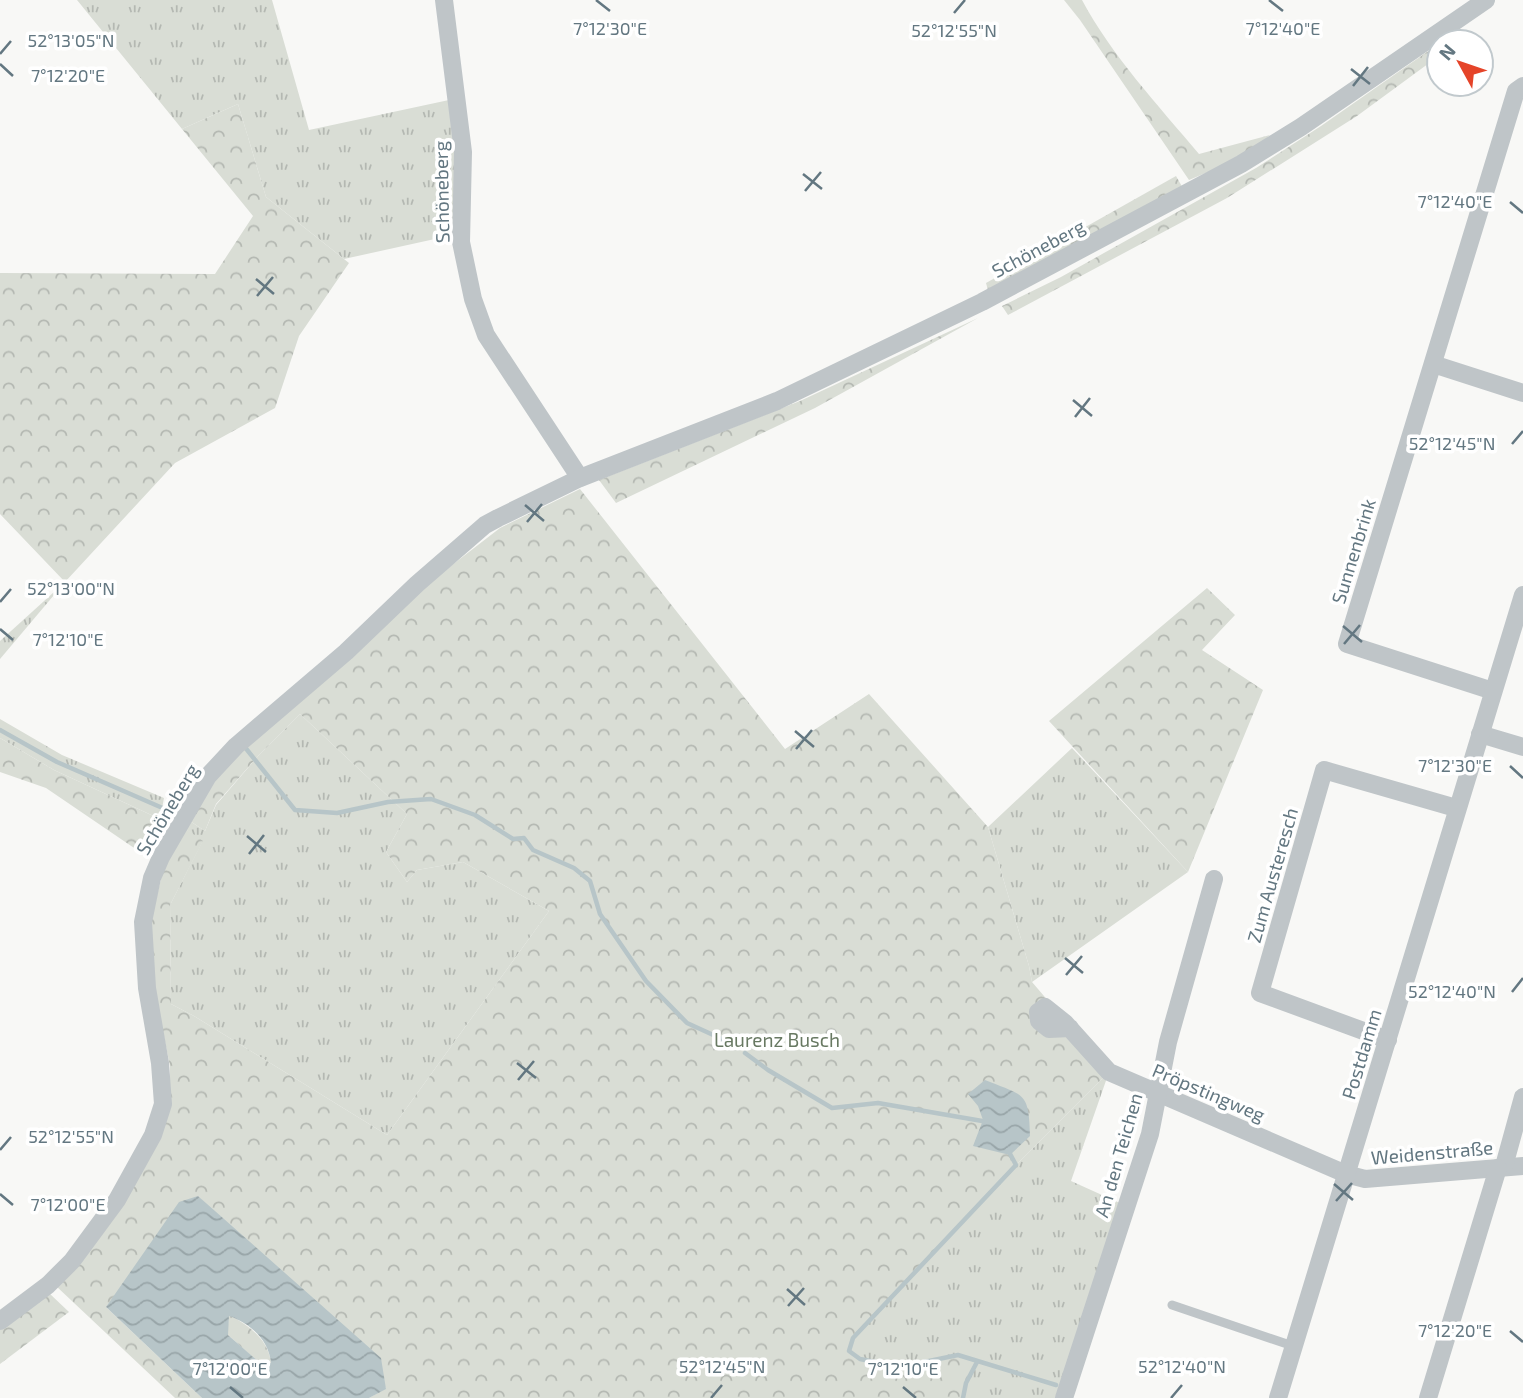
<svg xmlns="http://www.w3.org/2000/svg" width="1523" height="1398" font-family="'Exo 2',sans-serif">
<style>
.grass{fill:url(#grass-tufts)}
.forest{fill:url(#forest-crowns)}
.water{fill:url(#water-waves);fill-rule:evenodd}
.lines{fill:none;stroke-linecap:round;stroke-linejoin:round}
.stream{stroke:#b7c5c8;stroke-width:4.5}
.service{stroke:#bfc5c8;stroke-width:9}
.minor{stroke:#bfc5c8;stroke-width:18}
.ticks{fill:none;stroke:#637781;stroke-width:2.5}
.labels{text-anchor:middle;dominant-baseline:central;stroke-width:7;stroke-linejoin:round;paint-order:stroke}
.street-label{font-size:19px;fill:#637781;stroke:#fff}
.park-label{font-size:19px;fill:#687962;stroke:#fff}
.ticks-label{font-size:18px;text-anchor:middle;fill:#637781;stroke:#fff;stroke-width:7;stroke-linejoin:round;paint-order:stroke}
</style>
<defs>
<pattern id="grass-tufts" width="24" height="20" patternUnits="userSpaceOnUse" patternTransform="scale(1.75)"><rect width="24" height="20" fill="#d9ddd5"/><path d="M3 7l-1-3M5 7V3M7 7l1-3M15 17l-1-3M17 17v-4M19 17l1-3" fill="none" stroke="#b4b8b2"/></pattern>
<pattern id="forest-crowns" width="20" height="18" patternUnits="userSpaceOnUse" patternTransform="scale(1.75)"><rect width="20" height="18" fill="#d9ddd5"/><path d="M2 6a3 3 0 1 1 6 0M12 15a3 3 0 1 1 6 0" fill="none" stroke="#b4b8b2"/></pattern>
<pattern id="water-waves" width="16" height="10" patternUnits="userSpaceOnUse" patternTransform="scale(1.75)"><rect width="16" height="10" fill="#b7c5c8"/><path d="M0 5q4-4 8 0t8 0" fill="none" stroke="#98a5a8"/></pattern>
</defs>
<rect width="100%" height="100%" fill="#f8f8f6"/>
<g class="grass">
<polygon points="77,0 272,0 309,130 449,100 457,152 453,235 344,259 266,197 238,104 182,129"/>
<polygon points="65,582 0,659 0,641"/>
<polygon points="300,714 407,814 386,852 407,882 417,870 463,862 549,911 387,1135 194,1016 171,1004 170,905 202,842 183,827 187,819 205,831 216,805 259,755"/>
<polygon points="0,719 62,755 164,798 160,819 54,770 0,738"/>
<polygon points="1072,748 1188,872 1032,982 1029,966 988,827"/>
<polygon points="1109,1072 1071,1181 1122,1204 1055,1398 963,1398 966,1383 977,1363 958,1355 900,1367 860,1359 849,1351 853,1338 1016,1165"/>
</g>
<g class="forest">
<path d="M1064,0H1082C1112,56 1158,105 1199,154L1270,135L1246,156L1189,180L1080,20Z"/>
<polygon points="1434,47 1436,58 1357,116 1227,198 1008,315 1002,306 1061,277 1256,168 1321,126"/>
<polygon points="238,104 266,197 349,263 299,336 275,408 175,463 65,582 0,514 0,273 215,274 253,216 182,129"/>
<polygon points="1176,176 1184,190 989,294 986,283"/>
<polygon points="978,318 815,408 616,503 599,480 800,401"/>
<polygon points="580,489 785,749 869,694 988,827 1029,966 1032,982 1109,1072 1016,1165 853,1338 849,1351 860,1359 900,1367 958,1355 977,1362 966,1383 963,1398 369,1398 386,1388 198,1196 106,1307 202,1398 175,1398 56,1286 170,1106 170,1066 155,993 150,923 166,859 183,827 203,841 170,905 171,1004 194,1016 387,1135 549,911 463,862 417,870 407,882 386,852 407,814 300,714 259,755 216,804 205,831 187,819 207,787 247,743 443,572 500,528"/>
<polygon points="1207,588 1235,615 1202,650 1263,690 1188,872 1049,721"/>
<polygon points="0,738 54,770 160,819 140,852 46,788 0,772"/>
<polygon points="49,1293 69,1312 0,1364 0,1330"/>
<path d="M229,1315C250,1326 268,1339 271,1363L260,1364L227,1334Z"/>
</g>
<g class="water">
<path d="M985,1080C1024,1096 1029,1091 1030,1136L1010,1155L973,1146L983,1120L978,1106L968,1094Z"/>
<path d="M198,1196L381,1358L386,1389L369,1398H202L106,1307L179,1202ZM229,1316C250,1323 269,1340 271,1363H260L228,1335Z"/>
</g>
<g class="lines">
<g class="stream">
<polyline points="0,730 57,762 174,813 190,791"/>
<polyline points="244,746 295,810 337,813 388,802 431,799 475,815 513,839 524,838 533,850 574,868 590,881 600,914 646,981 687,1023 733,1044"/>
<polyline points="745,1053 768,1070 832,1108 878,1103 988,1122"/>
<polyline points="1008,1150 1016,1165 853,1338 849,1351 860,1359 900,1367 958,1355 1056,1385"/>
<polyline points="963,1398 966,1383 977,1362"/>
</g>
<polyline class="service" points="1172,1305 1293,1346"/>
<g class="minor">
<polyline points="444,0 463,152 461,242 473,299 486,335 580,478"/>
<polyline points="1433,364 1523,393"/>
<polyline points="1493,691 1347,644 1516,91 1523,86"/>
<polyline points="1480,734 1523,747"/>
<polyline points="1070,1028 1049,1029 1039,1021 1038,1012 1045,1007 1065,1023 1109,1072 1346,1174 1365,1179 1523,1166"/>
<polyline points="1388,1040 1260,993 1324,770 1456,808"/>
<polyline points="1504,1166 1523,1097"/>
<polyline points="0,1321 48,1285 72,1261 117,1200 153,1135 163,1104 160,1063 147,988 143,922 152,878 161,857 208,776 236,746 346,652 417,584 485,525 498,518 580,478 777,401 982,302 1241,164 1301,127 1486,0"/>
<polyline points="1064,1398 1150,1134 1168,1042 1214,879"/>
<polyline points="1278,1398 1523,595"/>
<polyline points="1428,1398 1498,1168"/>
</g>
</g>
<path class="ticks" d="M596,0L610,11M1269,0L1283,11M954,13L965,0M0,54L11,41M0,64L13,76M1351,69L1370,84M1353,86L1368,67M803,174L822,189M805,191L821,172M1510,202L1523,213M256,279L274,294M257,296L273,277M1073,400L1092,416M1075,417L1090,398M1512,444L1523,431M525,505L544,521M527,522L542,504M0,602L11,589M1343,626L1362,642M0,629L13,640M1344,644L1360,625M795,731L814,747M796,749L812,730M1510,766L1523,778M247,836L266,852M249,854L264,835M1065,958L1083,973M1066,975L1082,956M1512,992L1523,978M517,1063L536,1078M518,1080L534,1061M0,1150L11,1137M1334,1184L1353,1200M0,1194L13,1205M1336,1201L1352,1183M787,1289L805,1305M788,1306L804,1288M1510,1331L1523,1342M230,1387L243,1398M903,1387L916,1398M711,1398L722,1385M1171,1398L1182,1385"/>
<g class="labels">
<g class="street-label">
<text transform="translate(441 192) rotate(-91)">Schöneberg</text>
<text transform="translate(1038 248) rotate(-28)">Schöneberg</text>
<text transform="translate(1353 551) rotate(-73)">Sunnenbrink</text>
<text transform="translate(167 809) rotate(-59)">Schöneberg</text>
<text transform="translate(1272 875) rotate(-74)">Zum Austeresch</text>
<text transform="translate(1361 1054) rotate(-73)">Postdamm</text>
<text transform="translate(1209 1092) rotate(23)">Pröpstingweg</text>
<text transform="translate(1432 1152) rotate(-5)">Weidenstraße</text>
<text transform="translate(1118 1155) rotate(-74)">An den Teichen</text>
</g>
<g class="park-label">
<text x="777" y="1039">Laurenz Busch</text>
</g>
</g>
<g class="ticks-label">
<text x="1283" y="35">7°12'40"E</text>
<text x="610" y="35">7°12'30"E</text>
<text x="954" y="37">52°12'55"N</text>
<text x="71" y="47">52°13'05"N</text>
<text x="68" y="82">7°12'20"E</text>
<text x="1455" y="208">7°12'40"E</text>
<text x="1452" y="450">52°12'45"N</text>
<text x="71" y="595">52°13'00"N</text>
<text x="68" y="646">7°12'10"E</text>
<text x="1455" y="772">7°12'30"E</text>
<text x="1452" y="998">52°12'40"N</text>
<text x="71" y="1143">52°12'55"N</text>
<text x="68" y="1211">7°12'00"E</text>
<text x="1455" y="1337">7°12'20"E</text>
<text x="722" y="1373">52°12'45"N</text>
<text x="1182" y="1373">52°12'40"N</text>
<text x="230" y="1375">7°12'00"E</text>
<text x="903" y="1375">7°12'10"E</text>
</g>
<g transform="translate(1460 63) rotate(310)"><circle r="33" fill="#ffffff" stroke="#c1c9cd" stroke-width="2"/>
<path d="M0-5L12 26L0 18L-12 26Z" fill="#e54429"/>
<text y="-10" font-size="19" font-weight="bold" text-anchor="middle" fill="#637781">N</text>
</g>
</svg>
